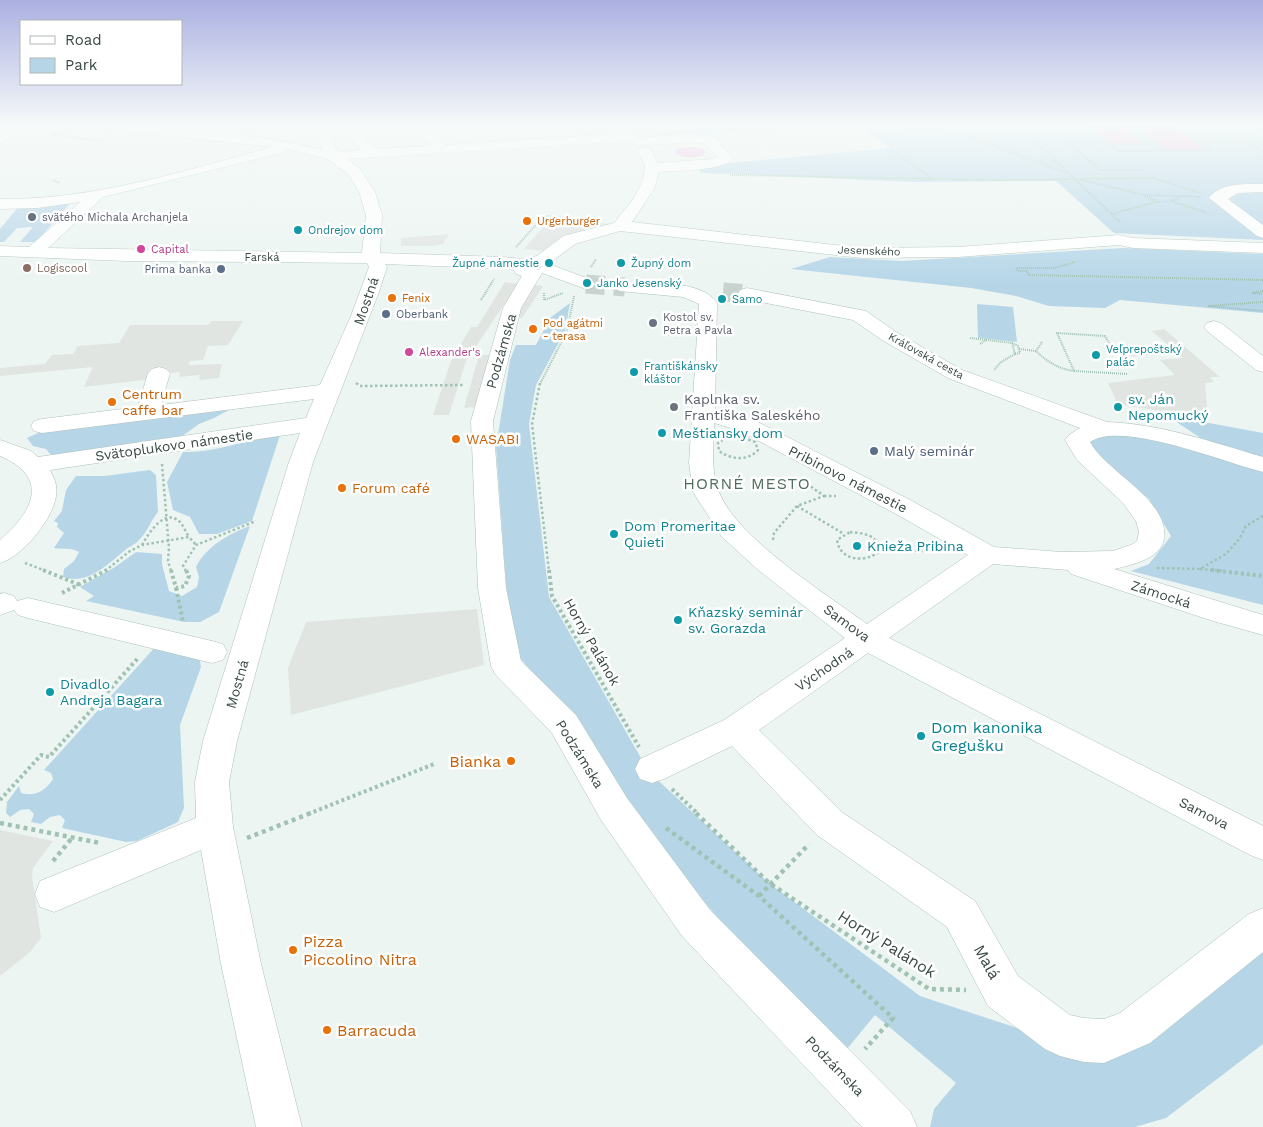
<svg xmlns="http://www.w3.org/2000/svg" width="1263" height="1127" font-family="'Work Sans',sans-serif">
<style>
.residential{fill:#dae9e3}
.green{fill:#b6d6e8}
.parking{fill:#e0e5e2}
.water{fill:#efabda}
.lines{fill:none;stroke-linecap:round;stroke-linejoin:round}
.minor-tunnel{stroke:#c8d3cf;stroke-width:19;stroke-dasharray:19 9;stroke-linecap:butt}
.minor-casing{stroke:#aec1b9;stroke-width:1}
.path-far3{stroke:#a0c2b3;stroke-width:2;stroke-dasharray:1 1;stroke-linecap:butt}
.path-far2{stroke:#a0c2b3;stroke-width:2.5;stroke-dasharray:2.5 2.5;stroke-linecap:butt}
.path-far1{stroke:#a0c2b3;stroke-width:4;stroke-dasharray:3 3;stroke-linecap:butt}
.path{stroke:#a0c2b3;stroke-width:4.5;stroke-dasharray:4 4;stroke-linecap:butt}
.minor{fill:#fff;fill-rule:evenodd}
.worship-dot{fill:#6b7280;stroke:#fff;stroke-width:2}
.food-dot{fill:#e8710a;stroke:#fff;stroke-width:2}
.culture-dot{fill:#0f9aa8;stroke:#fff;stroke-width:2}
.hotel-dot{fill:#d1479c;stroke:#fff;stroke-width:2}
.education-dot{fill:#8d6e63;stroke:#fff;stroke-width:2}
.service-dot{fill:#5c6f8a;stroke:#fff;stroke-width:2}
.labels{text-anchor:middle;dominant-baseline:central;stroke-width:5;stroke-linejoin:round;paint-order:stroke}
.far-worship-label{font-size:11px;fill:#5b616d;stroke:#fff;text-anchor:start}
.far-food-label{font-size:11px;fill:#c56008;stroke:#fff;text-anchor:start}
.far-culture-label{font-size:11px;fill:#0d838f;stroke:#fff;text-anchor:start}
.far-hotel-label{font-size:11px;fill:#b23c85;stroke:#fff;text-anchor:start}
.far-street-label{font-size:11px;fill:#394a42;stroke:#fff}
.far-education-label{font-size:11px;fill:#785e54;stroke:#fff;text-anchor:start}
.far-service-label{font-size:11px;fill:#4e5e75;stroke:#fff;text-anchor:end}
.street-label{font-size:14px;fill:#394a42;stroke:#fff}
.food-label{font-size:14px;fill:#c56008;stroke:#fff;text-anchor:start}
.worship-label{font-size:14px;fill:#5b616d;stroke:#fff;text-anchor:start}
.culture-label{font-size:14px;fill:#0d838f;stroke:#fff;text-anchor:start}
.service-label{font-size:14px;fill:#4e5e75;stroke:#fff;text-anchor:start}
.quarter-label{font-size:16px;letter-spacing:1px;fill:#516d5f;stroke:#fff}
.near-culture-label{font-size:16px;fill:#0d838f;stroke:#fff;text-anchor:start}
.near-food-label{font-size:16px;fill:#c56008;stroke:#fff;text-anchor:start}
.near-street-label{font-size:16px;fill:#394a42;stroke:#fff}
</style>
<rect width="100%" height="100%" fill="#ecf5f2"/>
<polygon class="residential" points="626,126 700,126 643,136"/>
<g class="green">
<polygon points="703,126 811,126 652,138 649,136"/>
<polygon points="861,126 1263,126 1263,240 1114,233 1056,181 914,182 701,173 698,166 891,148"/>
<polygon points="74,199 36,242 20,242 33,227 17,228 4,242 0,242 0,229 19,206"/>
<polygon points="1123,248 1263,254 1263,313 1120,300 1105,308 1049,306 1016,296 971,288 791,269 830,257 902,261"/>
<polygon points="570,303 565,331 536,385 529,424 549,597 649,772 769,883 920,996 1108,1058 1263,945 1263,1044 1166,1118 1135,1127 930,1127 934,1109 956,1083 875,1015 837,1061 637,821 581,730 520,658 507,597 496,447 510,360 516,345 536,345 550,318"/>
<polygon points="977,304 1013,307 1017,342 978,338"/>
<polygon points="238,405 214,418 199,424 181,437 55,460 46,449 33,446 27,438 51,427"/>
<polygon points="1166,415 1263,433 1263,458 1208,443"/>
<polygon points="1113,434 1152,438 1263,469 1263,605 1131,571 1149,564 1171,536 1149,499 1099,457 1089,440"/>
<path d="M280,435L252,521L217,534H199L190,517L173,510L167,482L183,452C216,453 246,439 280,435Z"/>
<path d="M150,470L156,475L158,512C151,520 147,533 139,540C135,545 128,547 124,551C106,566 87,585 63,577L64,569L74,561L79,552C70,547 63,550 54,548L64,533L57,527L58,523L54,521L62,511L66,490L76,476H104Z"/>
<path d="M250,526L219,612L200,622H184L86,601L94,596L80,587L115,567L136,552L162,554V564L169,591L182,596L197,587L199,577L196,567C206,547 228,534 250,526Z"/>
<path d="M157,645L199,656L201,667L180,725L184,808L178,822L137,841L126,842L62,828L65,820L60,815L50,817L41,824L31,822L34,814L29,809L20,810L10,817L6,813L7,802L19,786L21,793C35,797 45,791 53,779L51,773L44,770Z"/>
</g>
<g class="parking">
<polygon points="551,218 611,224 544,251 524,249"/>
<polygon points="449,234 443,244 433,246 401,246 401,238"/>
<polygon points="505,282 518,284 466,361 449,415 433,415 451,361 471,327 477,327"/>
<polygon points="532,285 543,286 522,318 511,317"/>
<polygon points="212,321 243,321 228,345 208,346 203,360 190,361 188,365 222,364 219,378 199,380 200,375 179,377 180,372 171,373 161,378 84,387 93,367 0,376 0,368 45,364 52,355 73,354 78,346 119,343 130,325 208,325"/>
<polygon points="1164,329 1220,377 1210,377 1214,382 1205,383 1208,419 1118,404 1108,383 1175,375 1160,360 1183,358 1152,331"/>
<polygon points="479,355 490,355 477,407 464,408"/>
<polygon points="477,609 484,665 291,715 288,668 306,622"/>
<polygon points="0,830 53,841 33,868 32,876 41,938 30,952 0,976"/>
</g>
<g class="water">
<polygon points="1124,128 1143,143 1111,143 1093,129"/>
<polygon points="1136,128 1174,128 1204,149 1165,149"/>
<path d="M690,147L703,149L706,152C698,160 681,159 674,152L680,148Z"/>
</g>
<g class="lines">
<g class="minor-tunnel">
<polyline points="586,284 625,287"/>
<polyline points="723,292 747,294"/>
</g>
<g class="minor-casing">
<g id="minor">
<polygon points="4,126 17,126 5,142 0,143 0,131"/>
<path d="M106,126C178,126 252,133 323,150L320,142L306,126H319L331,138L338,152L361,150L339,126H353L376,149L431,146L411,126H425L446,145L632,133L637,134L638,138L691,134L709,136L714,137L733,158C722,172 677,170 659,172L654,189L632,222L862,248L958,247L1119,235L1133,238L1263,243V253L1133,248L1119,245L958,257L862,258L620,231L575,244L547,265L533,268L539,270L542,266L548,265L554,266L592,280L595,284L592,288L586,289L542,273L521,308L493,421L506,588L521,661L576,715L627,798L710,910L910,1111L917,1127H862L682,936L601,820L552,733L495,674L491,666L478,588L471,421L503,308L522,276L516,274L513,269L385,264L387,267L379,292L313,462L237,741L229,782L233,827L261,964L302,1127H256L221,964L201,850L54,912L40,907L35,894L40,881L196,818L195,782L203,741L289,462L300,433L50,470C54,478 58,486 56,496C53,519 22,557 0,563V540C34,511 50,477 0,456V440L31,451L38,457L306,418L314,399L42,433L34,431L31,426L34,421L42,419L138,407L148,373L152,369L159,367L166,369L170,373L161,405L320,385L351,316L369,267L367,263L126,261L0,256V246L29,247L80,202L37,208L0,209V199C92,200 184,171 272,147L112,130ZM632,141L633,145L638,146L691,142L705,144L717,157L712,159L658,163L650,148H640L638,151L645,166L643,180L634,198L614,223L563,236L537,256L522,259L504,257L380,253L382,215L375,192L360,169L347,159ZM287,149L328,159L349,175L359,192L366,215L362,253L48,248L103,197L285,152Z"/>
<path d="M1263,184V192L1238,193L1228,199L1263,225V238L1257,236L1209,198C1221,182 1246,184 1263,184Z"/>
<path d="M625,282C651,284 701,279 717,303L715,410L754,420L914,502L994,547L1062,552L1113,551L1133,544L1137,541L1139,532L1136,521L1123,503L1077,460L1065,440L1069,435L1080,428L948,378L882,340L853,320L740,298L738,294L740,290L747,288L866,311L896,332L962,370L1107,422C1161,424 1212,442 1263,457V472C1225,463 1122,420 1090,442C1106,472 1170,500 1164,539C1161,559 1131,565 1114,569L1263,615V635L1213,621L1071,574L1068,570L993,564L889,638L1263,826V860L1250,855L868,653L759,730L843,813L975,901L1018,976L1070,1015L1084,1018L1104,1019L1120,1013L1249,914L1263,908V952L1150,1043L1104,1063L1084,1062L1060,1056L1045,1049L988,1006L947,927L817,835L732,746L664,779L652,783L640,779L635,769L640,759L724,720L845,638L757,569L722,537L693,492L689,463L699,304L683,297L619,291L616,287L619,283ZM714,423L738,430L896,514L968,555L867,624C826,594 737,538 719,492C710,471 714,445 714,423Z"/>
<polygon points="1214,321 1221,323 1263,356 1263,372 1256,370 1207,331 1204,327 1207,323"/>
<polygon points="4,593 14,596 17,601 28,598 212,641 223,644 227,652 223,660 212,663 28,618 18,615 14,610 0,615 0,594"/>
</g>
</g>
<g class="path-far3">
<polyline points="75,126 53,135 105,141"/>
<polyline points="896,126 905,130 949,130"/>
<polyline points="943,126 1066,173"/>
<polyline points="1019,126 1120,222"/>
<polyline points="1063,126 1055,130 1100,170 1144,170"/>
<polyline points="1085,126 1118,151 1210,150 1177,126"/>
<polyline points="1224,126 1263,153"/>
<polyline points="831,127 840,126"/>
<polyline points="1087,127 1177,127"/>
<polyline points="1129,128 1158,149"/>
<polyline points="1244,129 1247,131 1246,134 1262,141 1260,143 1263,145"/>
<polyline points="1234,133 1240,129 1263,130"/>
<polyline points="1200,142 1247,142"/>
<polyline points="1071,144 1108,143"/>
<polyline points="887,148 934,179"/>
<polyline points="730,175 998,180 1153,178 1201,193"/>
<polyline points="53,180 59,183"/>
<polyline points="1081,180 1144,195 1157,202 1111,214"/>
<polyline points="1145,195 1181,196"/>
<polyline points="1172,201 1182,196 1200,197"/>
<polyline points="1157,202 1172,201 1207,213"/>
<polyline points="516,247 544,216 578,219"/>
<polyline points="1075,262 1054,268 1016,268 1018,271 1027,271 1029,275 1263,280"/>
<polyline points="591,267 596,259"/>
<polyline points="1263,291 1252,293 1263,294"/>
<polyline points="544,293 544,300 563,293"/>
<polyline points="481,300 494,279"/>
<polyline points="1263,302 1208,306 1263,311"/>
<polyline points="970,338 1012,343 1015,354 1001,362 994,370"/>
<path d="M1042,342L1036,351C1047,362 1059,369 1074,371"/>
<polyline points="1012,343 1018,346 1020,353 1015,354"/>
<polyline points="980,344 986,340"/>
<polyline points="1019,349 1036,351"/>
<polyline points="1119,361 1127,361 1123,355"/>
<polyline points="1127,374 1074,371 1057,333 1105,336 1112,348 1120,349 1123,355 1177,353"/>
<polyline points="540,384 567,331 574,296"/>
</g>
<g class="path-far2">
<polyline points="356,383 360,386 464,385"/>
<polyline points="540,383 532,424 549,571"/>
<path d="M739,436L755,442L758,450C748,462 730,459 719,451L718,443L726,438Z"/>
<polyline points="162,464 169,548 168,561 171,571"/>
<polyline points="824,496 836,496"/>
<polyline points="797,506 844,534"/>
<path d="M850,532C863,533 880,535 879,552C864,563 840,561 837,540Z"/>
<polyline points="773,540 774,533 797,506 824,496 802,480"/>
<path d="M142,545C149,533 165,506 181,523C184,527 186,533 189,537"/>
<polyline points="880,548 937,552"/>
<polyline points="25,563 46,571"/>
<polyline points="1157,568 1200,569 1226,554 1240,538 1246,526 1263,516"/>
<polyline points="1200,569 1222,571"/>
<polyline points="105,571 130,551 142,545 189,537 196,545"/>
<polyline points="186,571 183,566 196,545 256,521"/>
</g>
<g class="path-far1">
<polyline points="43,570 80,585"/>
<polyline points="171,570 176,588 185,586 189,576 186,570"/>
<polyline points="549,570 552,596 639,747"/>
<polyline points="1211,570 1263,576"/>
<polyline points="176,588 183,622"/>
<polyline points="62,593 107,570"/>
<polyline points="672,789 698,814"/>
<polyline points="0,800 41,755 49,757 139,657"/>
<polyline points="308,814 434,764"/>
</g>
<g class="path">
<polyline points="696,813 769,883 929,989 966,990"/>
<polyline points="0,823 100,843"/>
<polyline points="666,828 759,896 893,1018 865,1049"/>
<polyline points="247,838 311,813"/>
<polyline points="53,861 72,838"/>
<polyline points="759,896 809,844"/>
</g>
<use href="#minor" class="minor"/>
</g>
<linearGradient id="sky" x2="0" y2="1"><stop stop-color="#abb0e2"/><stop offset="0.44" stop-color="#f6faf9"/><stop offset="1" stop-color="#f6faf9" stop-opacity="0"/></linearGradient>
<rect width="1263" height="284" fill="url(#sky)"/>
<g class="worship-dot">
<circle cx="32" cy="217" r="5"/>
<circle cx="653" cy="323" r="5"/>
<circle cx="674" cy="407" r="5"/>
</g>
<g class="food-dot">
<circle cx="527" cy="221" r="5"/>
<circle cx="392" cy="298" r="5"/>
<circle cx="533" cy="329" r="5"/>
<circle cx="112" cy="402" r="5"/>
<circle cx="456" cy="439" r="5"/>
<circle cx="342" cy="488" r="5"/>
<circle cx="511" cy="761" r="5"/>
<circle cx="293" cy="950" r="5"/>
<circle cx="327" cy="1030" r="5"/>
</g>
<g class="culture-dot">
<circle cx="298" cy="230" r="5"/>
<circle cx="549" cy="263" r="5"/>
<circle cx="621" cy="263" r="5"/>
<circle cx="587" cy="283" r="5"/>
<circle cx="722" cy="299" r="5"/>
<circle cx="1096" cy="355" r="5"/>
<circle cx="634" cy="372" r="5"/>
<circle cx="1118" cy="407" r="5"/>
<circle cx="662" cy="433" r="5"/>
<circle cx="614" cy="534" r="5"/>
<circle cx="857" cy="546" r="5"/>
<circle cx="678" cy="620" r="5"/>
<circle cx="50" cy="692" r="5"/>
<circle cx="921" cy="736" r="5"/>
</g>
<g class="hotel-dot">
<circle cx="141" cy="249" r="5"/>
<circle cx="409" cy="352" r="5"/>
</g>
<circle class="education-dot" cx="27" cy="268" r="5"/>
<g class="service-dot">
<circle cx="221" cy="269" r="5"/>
<circle cx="386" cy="314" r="5"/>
<circle cx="874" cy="451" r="5"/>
</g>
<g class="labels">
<g class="far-worship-label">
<text x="42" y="217">svätého Michala Archanjela</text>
<text x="663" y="317">Kostol sv.<tspan x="663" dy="13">Petra a Pavla</tspan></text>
</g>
<g class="far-food-label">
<text x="537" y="221">Urgerburger</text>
<text x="402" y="298">Fenix</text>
<text x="543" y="323">Pod agátmi<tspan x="543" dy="13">- terasa</tspan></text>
</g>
<g class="far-culture-label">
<text x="308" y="230">Ondrejov dom</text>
<text x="539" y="263" text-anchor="end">Župné námestie</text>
<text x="631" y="263">Župný dom</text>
<text x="597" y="283">Janko Jesenský</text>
<text x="732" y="299">Samo</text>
<text x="1106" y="349">Veľprepoštský<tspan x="1106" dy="13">palác</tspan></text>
<text x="644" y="366">Františkánsky<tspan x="644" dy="13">kláštor</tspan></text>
</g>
<g class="far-hotel-label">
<text x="151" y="249">Capital</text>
<text x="419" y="352">Alexander's</text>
</g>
<g class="far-street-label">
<text transform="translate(869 251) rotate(2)">Jesenského</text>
<text x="262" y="257">Farská</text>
<text transform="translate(926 356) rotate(29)">Kráľovská cesta</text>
</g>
<g class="far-education-label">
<text x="37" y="268">Logiscool</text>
</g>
<g class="far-service-label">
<text x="211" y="269">Prima banka</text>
<text x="396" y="314" text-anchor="start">Oberbank</text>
</g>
<g class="street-label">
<text transform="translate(366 301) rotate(-71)">Mostná</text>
<text transform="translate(501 351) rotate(-74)">Podzámska</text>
<text transform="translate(174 445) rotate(-8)">Svätoplukovo námestie</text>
<text transform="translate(848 479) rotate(27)">Pribinovo námestie</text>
<text transform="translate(1161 594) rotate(18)">Zámocká</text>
<text transform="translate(847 623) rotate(36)">Samova</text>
<text transform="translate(592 642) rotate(60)">Horný Palánok</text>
<text transform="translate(824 669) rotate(-34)">Východná</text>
<text transform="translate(237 684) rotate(-74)">Mostná</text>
<text transform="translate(580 754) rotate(58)">Podzámska</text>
<text transform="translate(1204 813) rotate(27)">Samova</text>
<text transform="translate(835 1066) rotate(46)">Podzámska</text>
</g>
<g class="food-label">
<text x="122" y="394">Centrum<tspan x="122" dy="16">caffe bar</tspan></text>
<text x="466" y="439">WASABI</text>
<text x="352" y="488">Forum café</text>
</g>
<g class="worship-label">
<text x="684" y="399">Kaplnka sv.<tspan x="684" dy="16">Františka Saleského</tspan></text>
</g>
<g class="culture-label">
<text x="1128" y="399">sv. Ján<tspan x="1128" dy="16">Nepomucký</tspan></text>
<text x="672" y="433">Meštiansky dom</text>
<text x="624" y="526">Dom Promeritae<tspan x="624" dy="16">Quieti</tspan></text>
<text x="867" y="546">Knieža Pribina</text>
<text x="688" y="612">Kňazský seminár<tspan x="688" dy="16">sv. Gorazda</tspan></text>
<text x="60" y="684">Divadlo<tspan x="60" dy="16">Andreja Bagara</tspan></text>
</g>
<g class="service-label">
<text x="884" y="451">Malý seminár</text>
</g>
<g class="quarter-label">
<text x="747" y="483">HORNÉ MESTO</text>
</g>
<g class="near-culture-label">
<text x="931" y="727">Dom kanonika<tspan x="931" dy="18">Gregušku</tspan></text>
</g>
<g class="near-food-label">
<text x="501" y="761" text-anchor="end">Bianka</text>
<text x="303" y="941">Pizza<tspan x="303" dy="18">Piccolino Nitra</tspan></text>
<text x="337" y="1030">Barracuda</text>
</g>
<g class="near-street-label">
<text transform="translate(887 944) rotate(32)">Horný Palánok</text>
<text transform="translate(987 962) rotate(61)">Malá</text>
</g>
</g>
<rect x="20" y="20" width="162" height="65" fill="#ffffff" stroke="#b0b7b3"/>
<rect x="30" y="36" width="25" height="8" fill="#ffffff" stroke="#b0b7b3"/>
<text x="65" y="45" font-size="15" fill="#394a42">Road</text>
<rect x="30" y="58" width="25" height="15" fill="#b6d6e8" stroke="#b0b7b3"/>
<text x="65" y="70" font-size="15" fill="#394a42">Park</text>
</svg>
